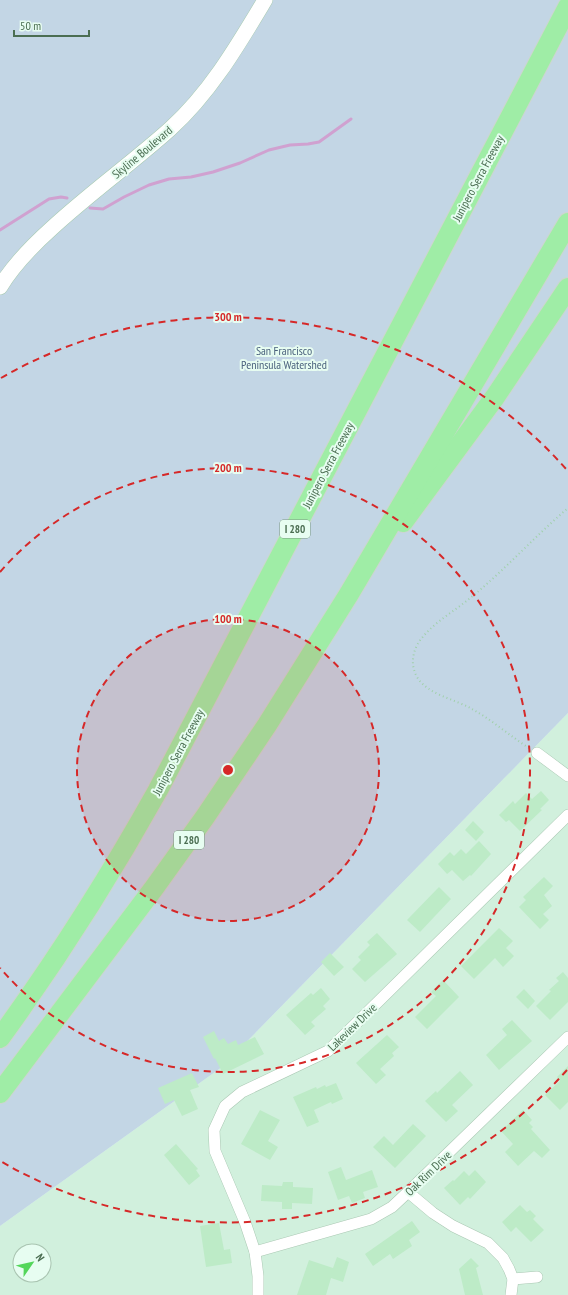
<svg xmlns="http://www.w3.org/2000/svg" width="568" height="1295" font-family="'PT Sans Narrow',sans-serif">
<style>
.residential{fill:#d1f0dd;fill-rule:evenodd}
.green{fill:#c3d6e5}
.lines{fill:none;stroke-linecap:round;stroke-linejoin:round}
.stream{stroke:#d0a1d0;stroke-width:3}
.building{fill:#bdebc7}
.street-casing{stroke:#aac8b3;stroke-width:12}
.secondary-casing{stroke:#a9cbb2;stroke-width:16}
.highway-casing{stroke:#cdd6cf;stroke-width:22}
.path{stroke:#a1d0ab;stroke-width:2;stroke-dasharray:1 3;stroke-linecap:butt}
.street{stroke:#fff;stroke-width:11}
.secondary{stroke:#fff;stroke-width:15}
.highway{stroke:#9feda6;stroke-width:20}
.ring{fill:none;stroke:#d62828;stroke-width:2;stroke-dasharray:7 5}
.labels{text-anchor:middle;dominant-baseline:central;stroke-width:4;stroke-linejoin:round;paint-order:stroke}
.shield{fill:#e7fdf1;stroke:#7a9982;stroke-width:1}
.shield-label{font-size:11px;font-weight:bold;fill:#4b6e52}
.street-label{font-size:12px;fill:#4b6e52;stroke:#e7fdf1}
.park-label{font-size:12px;fill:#4b627d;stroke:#e7fdf1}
.centre{fill:#d62828;stroke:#e7fdf1;stroke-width:2}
.ring-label{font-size:12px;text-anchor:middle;font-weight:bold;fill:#d62828;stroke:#e7fdf1;stroke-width:4;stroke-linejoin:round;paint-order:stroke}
</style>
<rect width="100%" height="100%" fill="#e2f9ec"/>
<path class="residential" d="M568,713V1295H0V1226L222,1067ZM20,1251H44V1275H20Z"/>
<polygon class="green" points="0,0 568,0 568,713 222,1067 0,1226"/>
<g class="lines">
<g class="stream">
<polyline points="90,208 103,209 124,197 149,185 169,179 191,177 213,172 240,163 269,150 290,145 308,144 319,142 351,119"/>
<polyline points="0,230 49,199 61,197 67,198"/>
</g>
</g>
<g class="building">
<polygon points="541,791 549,800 540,809 542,810 520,831 509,820 506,822 499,815 513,801 515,804 526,793 532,799"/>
<polygon points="473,821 484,832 476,841 465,830"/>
<polygon points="479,841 491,854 471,876 470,875 463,881 452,870 447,874 438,864 450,852 454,856 461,849 466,854"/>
<polygon points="544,877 553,886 544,895 552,906 543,914 549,920 540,929 519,907 526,900 523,897"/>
<polygon points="439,887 451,899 420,932 407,920"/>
<polygon points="499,928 513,941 506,948 514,956 503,967 495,958 474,979 461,966"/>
<polygon points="377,933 397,954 365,982 352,969 361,960 358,957 370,945 367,942"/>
<polygon points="330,953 344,967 334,976 321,962"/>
<polygon points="563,972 568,978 568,1002 550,1020 536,1006 551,991 549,990 559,981 556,978"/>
<polygon points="443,980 459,997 427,1029 415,1017 436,996 431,992"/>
<polygon points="321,988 330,999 323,1006 326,1009 311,1022 315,1026 305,1035 286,1015 311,993 313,995"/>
<polygon points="524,989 535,1001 528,1009 516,997"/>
<polygon points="512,1020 532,1041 499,1070 486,1055 507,1035 502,1029"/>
<polygon points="214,1031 219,1041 224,1038 228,1044 236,1040 238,1045 255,1037 264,1054 223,1074 215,1058 214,1059 203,1037"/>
<polygon points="387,1035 399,1047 392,1053 394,1056 380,1069 386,1075 376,1084 356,1063"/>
<polygon points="568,1066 568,1102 560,1110 545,1095 560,1081 557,1077"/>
<polygon points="460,1071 473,1085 452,1105 458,1111 446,1122 425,1101 436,1091 437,1093"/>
<polygon points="192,1073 199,1087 190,1090 198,1109 182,1116 174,1100 165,1104 158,1088"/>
<polygon points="336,1083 343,1099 332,1104 331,1102 314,1110 319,1122 307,1127 293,1097 316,1087 317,1089 325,1085 326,1087"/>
<polygon points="260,1110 280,1120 268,1141 278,1147 270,1160 241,1144"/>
<polygon points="523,1110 532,1120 529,1123 533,1127 531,1129 550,1150 542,1158 534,1151 518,1166 505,1152 513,1144 501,1131"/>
<polygon points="413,1124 426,1136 395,1168 373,1147 384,1136 393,1145"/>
<polygon points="176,1144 198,1169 196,1170 200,1176 189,1185 164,1155"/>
<polygon points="341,1167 346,1180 372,1170 378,1187 363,1192 365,1198 352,1203 349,1196 338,1200 328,1172"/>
<polygon points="475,1170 486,1182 470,1199 468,1197 460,1205 444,1188 453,1180 454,1181 464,1171 469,1176"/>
<polygon points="283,1182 293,1182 293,1187 313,1188 312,1204 292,1203 292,1209 282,1209 282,1202 261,1201 262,1185 282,1186"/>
<polygon points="520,1205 527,1212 530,1210 536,1216 533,1219 544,1230 531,1242 516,1227 511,1232 502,1222"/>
<polygon points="412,1221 420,1232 409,1240 412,1246 393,1259 390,1254 373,1266 365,1254"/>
<polygon points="219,1223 224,1250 230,1249 232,1263 206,1267 200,1226"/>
<polygon points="337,1257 349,1262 343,1282 331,1278 326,1295 297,1295 309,1260 333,1268"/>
<polygon points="471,1258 479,1266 476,1268 483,1295 465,1295 459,1269"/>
</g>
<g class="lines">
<g class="street-casing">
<g id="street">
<polyline points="537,753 568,776"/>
<polyline points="408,1192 433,1213 453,1226 488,1243 503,1258 509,1269 513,1279 511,1295"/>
<polyline points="255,1252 371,1219 392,1207 408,1192 568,1037"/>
<polyline points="513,1279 537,1277"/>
<polyline points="258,1295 258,1276 255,1252 245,1222 215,1151 214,1130 225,1106 242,1092 328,1051 568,815"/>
</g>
</g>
<g class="secondary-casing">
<path id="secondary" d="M0,287C14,264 33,245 52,228C90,193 132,163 170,129C210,93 238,45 265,0"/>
</g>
<g class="highway-casing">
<g id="highway">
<polyline points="403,522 495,397 568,288"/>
<path d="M0,1038C58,958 110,876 158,790L568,7"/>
<polyline points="0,1093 154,888 205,817 267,725 349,594 568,223"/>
</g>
</g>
<path class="path" d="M529,748C510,736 492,720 472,709C455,699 428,695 417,677C411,666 412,656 417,645C429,625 452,613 469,599C504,571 534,537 568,508"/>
<use href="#street" class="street"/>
<use href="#secondary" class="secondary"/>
<use href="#highway" class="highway"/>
</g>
<circle cx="228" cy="770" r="151" fill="#d62828" fill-opacity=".12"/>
<g class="ring">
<circle cx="228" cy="770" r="151"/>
<path d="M0 572A302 302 0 1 1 0 968"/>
<path d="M567 1070A453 453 0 0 1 2 1162M1 378A453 453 0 0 1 567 470"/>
</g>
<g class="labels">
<g class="shield">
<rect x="280" y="520" width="30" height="18" rx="3"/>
<rect x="174" y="831" width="30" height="18" rx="3"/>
</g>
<g class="shield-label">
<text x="295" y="529">I 280</text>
<text x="189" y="840">I 280</text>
</g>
<g class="street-label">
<text transform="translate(142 152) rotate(-40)">Skyline Boulevard</text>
<text transform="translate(478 178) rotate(-62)">Junipero Serra Freeway</text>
<text transform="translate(328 465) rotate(-62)">Junipero Serra Freeway</text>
<text transform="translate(178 752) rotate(-62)">Junipero Serra Freeway</text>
<text transform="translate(352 1027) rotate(-44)">Lakeview Drive</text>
<text transform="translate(428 1173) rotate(-44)">Oak Rim Drive</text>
</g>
<g class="park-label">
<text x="284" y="350">San Francisco<tspan x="284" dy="14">Peninsula Watershed</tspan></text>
</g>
</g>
<circle cx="228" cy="770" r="6" class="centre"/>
<g class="ring-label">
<text x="228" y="321">300 m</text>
<text x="228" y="472">200 m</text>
<text x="228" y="623">100 m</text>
</g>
<g transform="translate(32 1263) rotate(56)"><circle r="19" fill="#e7fdf1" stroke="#a9c4b1"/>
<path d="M0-3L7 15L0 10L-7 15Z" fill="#54d65b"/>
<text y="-6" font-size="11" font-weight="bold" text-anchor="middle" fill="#4b6e52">N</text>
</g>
<path d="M14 30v6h75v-6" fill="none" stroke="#4b6e52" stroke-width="2"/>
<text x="20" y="30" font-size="12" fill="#4b6e52" stroke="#e7fdf1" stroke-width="3" paint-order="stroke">50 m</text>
</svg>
